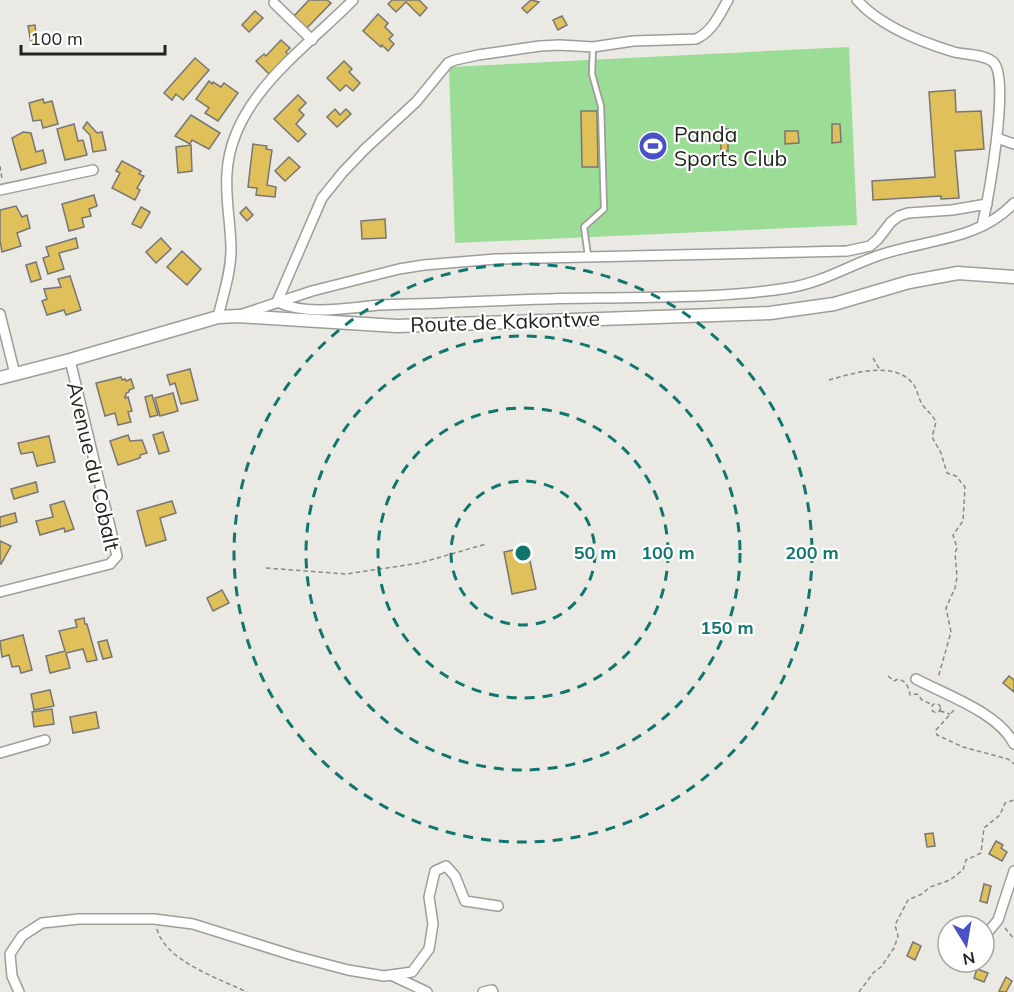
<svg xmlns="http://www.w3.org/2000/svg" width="1014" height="992" font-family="Mulish,sans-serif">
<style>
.green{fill:#9bdc96}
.building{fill:#e0c05a;stroke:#787672;stroke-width:1.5}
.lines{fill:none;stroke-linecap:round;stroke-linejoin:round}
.service-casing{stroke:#9e9d98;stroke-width:8}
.minor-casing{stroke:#9e9d98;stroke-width:12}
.tertiary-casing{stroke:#9e9d98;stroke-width:15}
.path{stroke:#8a8986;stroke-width:1.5;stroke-dasharray:4.5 3;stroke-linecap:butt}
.service{stroke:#fff;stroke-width:4.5}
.minor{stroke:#fff;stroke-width:9}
.tertiary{stroke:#fff;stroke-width:12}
.ring{fill:none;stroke:#0f766e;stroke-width:3;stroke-dasharray:10 8}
.labels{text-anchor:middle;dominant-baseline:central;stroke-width:4.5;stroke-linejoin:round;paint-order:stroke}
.poi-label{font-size:21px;fill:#232321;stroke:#fff;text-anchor:start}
.street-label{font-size:21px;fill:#232321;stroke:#fff}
.centre{fill:#0f766e;stroke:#fff;stroke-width:3}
.ring-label{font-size:18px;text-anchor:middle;font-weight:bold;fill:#0f766e;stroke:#fff;stroke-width:4.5;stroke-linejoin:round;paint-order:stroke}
</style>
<rect width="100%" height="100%" fill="#ebe9e4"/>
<polygon class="green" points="849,47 857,225 455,243 449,67"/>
<g class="building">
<polygon points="309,0 327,0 331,3 307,28 294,16"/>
<polygon points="392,0 419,0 427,8 420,16 406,2 396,12 388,4"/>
<polygon points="531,0 539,2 527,13 522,8"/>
<polygon points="255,11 263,18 249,32 242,25"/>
<polygon points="378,14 388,23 385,27 393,35 389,39 394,44 388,51 382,45 381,47 363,31"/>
<polygon points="562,16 567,25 558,30 553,20"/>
<polygon points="35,25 37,42 31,43 28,26"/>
<polygon points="281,40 290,48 286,52 288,55 269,74 256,61 264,54 266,56"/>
<polygon points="195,58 209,70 183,100 176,94 172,100 164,93"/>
<polygon points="344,61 352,69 349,72 360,83 353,91 346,85 340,91 327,78"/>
<polygon points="209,81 212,84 213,82 221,87 224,83 238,93 218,121 205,113 209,108 196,99"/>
<polygon points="955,90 956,112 981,111 984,149 955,151 959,198 941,199 941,196 873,200 872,181 935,177 929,92"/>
<polygon points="298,95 306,103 299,110 304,115 296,124 306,134 298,142 274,119"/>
<polygon points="43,99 44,103 52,101 58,124 43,128 41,120 33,121 29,103"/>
<polygon points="335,109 340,115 346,109 351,114 337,127 327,117"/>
<polygon points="581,111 597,111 598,167 582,167"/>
<polygon points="191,115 220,133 209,149 192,140 190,144 175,136"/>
<polygon points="87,122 97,133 102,132 106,150 93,152 90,135 83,128"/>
<polygon points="74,124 78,141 83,140 87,155 65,160 57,129"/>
<polygon points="832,124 840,124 841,142 832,143"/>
<rect x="721" y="129" width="7" height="22"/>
<polygon points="785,131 798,131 799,143 785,144"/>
<polygon points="23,132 31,133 36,152 43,150 46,163 21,170 12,138"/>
<polygon points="253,144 267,146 266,149 272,150 267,185 276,187 275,197 256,195 257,188 248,187"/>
<polygon points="191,145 192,171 178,173 176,147"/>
<polygon points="289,157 300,167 285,181 275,171"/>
<polygon points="122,161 141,171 139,174 144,176 137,188 140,190 135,200 112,188 120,173 116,171"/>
<polygon points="94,195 97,206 89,209 91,216 82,218 84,227 69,231 62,204"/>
<polygon points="16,206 22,217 27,215 30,228 17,233 21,246 2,252 0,241 0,210"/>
<polygon points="141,207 150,212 141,228 132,224"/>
<polygon points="246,207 253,215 247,221 240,213"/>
<polygon points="385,219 386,238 362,239 361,221"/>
<polygon points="76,238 78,248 59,253 64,269 48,274 43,258 49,256 46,247"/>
<polygon points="161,238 171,249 156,263 146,252"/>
<polygon points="182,251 201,269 187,285 167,267"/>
<polygon points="36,262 41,279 31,282 26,265"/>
<polygon points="70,276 81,310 66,315 64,310 47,315 42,301 47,299 44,289 61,287 58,279"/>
<polygon points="190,369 198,400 181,404 175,383 170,385 167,375"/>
<polygon points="121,377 122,380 125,379 126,381 131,379 134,388 129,390 129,392 126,393 126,395 125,396 125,398 128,397 132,411 128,412 131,422 118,425 115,413 105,416 96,383"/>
<polygon points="173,393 178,411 160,416 155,398"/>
<polygon points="152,395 158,415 150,417 145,397"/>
<polygon points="163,432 169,451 159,454 153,435"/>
<polygon points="128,435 130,441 142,440 147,453 140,455 140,458 118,465 110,441"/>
<polygon points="49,436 55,462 37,466 33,452 21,454 18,443"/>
<polygon points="36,482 38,492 14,499 11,489"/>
<polygon points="64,501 74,529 65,532 64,528 40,535 36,521 53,517 50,505"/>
<polygon points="172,501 176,513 160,518 166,540 146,546 137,511"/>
<polygon points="15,513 17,522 0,527 0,517"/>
<polygon points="0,541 11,546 1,564 0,563"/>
<polygon points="527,547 536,589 512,594 504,552"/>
<polygon points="222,590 229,603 213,611 207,598"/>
<polygon points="84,618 85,624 87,624 97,660 87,662 83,649 66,653 70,668 50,673 46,656 65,651 59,631 77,627 75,620"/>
<polygon points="23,635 32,670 21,673 19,666 12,667 9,655 2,657 0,641"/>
<polygon points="107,640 112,657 103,659 98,642"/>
<polygon points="1009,676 1014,680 1014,692 1003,683"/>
<polygon points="50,690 54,706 34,710 31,694"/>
<polygon points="52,709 54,724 34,727 32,712"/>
<polygon points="96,712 99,728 73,733 70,717"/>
<polygon points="933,833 935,846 927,847 925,834"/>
<polygon points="996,841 1003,845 1001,848 1007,852 1002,861 989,854"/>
<polygon points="984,884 991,886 987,903 980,901"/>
<polygon points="913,942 921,946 915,960 907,956"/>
<polygon points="977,969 988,973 984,982 974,978"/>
<polygon points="1006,977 1012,981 1006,992 1002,992 999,991"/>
</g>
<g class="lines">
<g class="service-casing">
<polyline id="service" points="588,256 584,227 604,209 601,106 592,74 593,47"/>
</g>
<g class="minor-casing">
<g id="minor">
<path d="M728,0C719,15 713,31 696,39L633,41L593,47L560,45L540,46L478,55L455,60L448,63L416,102L365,149L343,172L322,198L277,302C309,316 346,308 380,305C401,304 422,304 443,303C495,301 546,298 598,298C661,297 725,298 788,288C821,283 846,267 877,256C924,239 977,242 1014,203"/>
<path d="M857,0C880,26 921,42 954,52C965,55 986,54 994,63C1010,81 988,200 982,226"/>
<polyline points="274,3 312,40"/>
<polyline points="997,138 1014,144"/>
<polyline points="0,190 93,170"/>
<polyline points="0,314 15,374"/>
<polyline points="240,315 312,291 399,269 424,265 496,259 847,251 870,246 878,239 891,222 899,216 908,213 952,210 987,204"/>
<path d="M218,317C223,295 231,273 231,250C231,224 225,199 227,173C231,98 305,49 353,0"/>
<polyline points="0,592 110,564 117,556 70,360"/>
<path d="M916,679C946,695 999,713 1014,744"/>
<polyline points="0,753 45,740"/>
<polyline points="984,937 998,920 1014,871"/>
<polyline points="391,975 427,992"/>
<polyline points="19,992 12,976 10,954 22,936 42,923 79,919 154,919 193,924 295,956 348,970 384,976 412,972 429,949 433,924 429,897 435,871 446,866 455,876 465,901 498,906"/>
<polyline points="483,992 492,990 493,992"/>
</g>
</g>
<g class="tertiary-casing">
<polyline id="tertiary" points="0,378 70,360 218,317 238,316 397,326 770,313 834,304 909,282 958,273 1014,277"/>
</g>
<g class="path">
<polyline points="0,166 2,179"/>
<polyline points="873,358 880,370"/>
<path d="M829,380C853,373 896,360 914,385C918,392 919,401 924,407C928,412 933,415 936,422L932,437L941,453L947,473L956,476L965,487L963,521L953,535L957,548L955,553L957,577L955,588L946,608L951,632L938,678"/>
<polyline points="266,568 346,574 420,563 486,544"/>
<path d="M888,676L894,681L898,679C906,681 909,687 910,695L917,694L922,700L933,705"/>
<circle cx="936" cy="708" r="4.5"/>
<polyline points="954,710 936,730 937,735 963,747 1008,759 1014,764"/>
<polyline points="940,711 950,714"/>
<polyline points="1005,928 1014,939"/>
<path d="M157,929C165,961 220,979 247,992"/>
<polyline points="859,992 874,972 881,967 894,948 898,936 895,925 908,900 922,894 930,887 950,880 963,870 966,860 981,853 984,828 1000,815 1005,803 1014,800"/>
</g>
<use href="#service" class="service"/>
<use href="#minor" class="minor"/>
<use href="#tertiary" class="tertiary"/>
</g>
<g class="ring">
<circle cx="523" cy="553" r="72"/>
<circle cx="523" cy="553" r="145"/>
<circle cx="523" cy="553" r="217"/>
<circle cx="523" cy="553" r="289"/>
</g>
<defs>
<g id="stadium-disc" transform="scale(1.5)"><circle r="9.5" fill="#4a50c5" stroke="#fff"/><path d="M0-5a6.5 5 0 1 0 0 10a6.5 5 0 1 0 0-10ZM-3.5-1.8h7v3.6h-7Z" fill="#fff"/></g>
</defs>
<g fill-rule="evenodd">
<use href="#stadium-disc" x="653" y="146"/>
</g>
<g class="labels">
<g class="poi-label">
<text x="674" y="134">Panda<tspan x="674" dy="24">Sports Club</tspan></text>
</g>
<g class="street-label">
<text transform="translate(505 321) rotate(-2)">Route de Kakontwe</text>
<text transform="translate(94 466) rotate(77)">Avenue du Cobalt</text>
</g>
</g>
<circle cx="523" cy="553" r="9" class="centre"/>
<g class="ring-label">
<text x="595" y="559">50 m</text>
<text x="668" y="559">100 m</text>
<text x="812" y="559">200 m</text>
<text x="727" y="634">150 m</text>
</g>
<g transform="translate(966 944) rotate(169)"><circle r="28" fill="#ffffff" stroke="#a7a7a6" stroke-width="1.5"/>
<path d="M0-4.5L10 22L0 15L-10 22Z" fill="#4a50c5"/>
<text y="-9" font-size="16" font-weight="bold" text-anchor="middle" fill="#232321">N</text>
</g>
<path d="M21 45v9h144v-9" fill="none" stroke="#232321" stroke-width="3"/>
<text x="30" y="45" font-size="18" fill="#232321" stroke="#ffffff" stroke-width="4.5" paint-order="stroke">100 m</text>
</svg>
